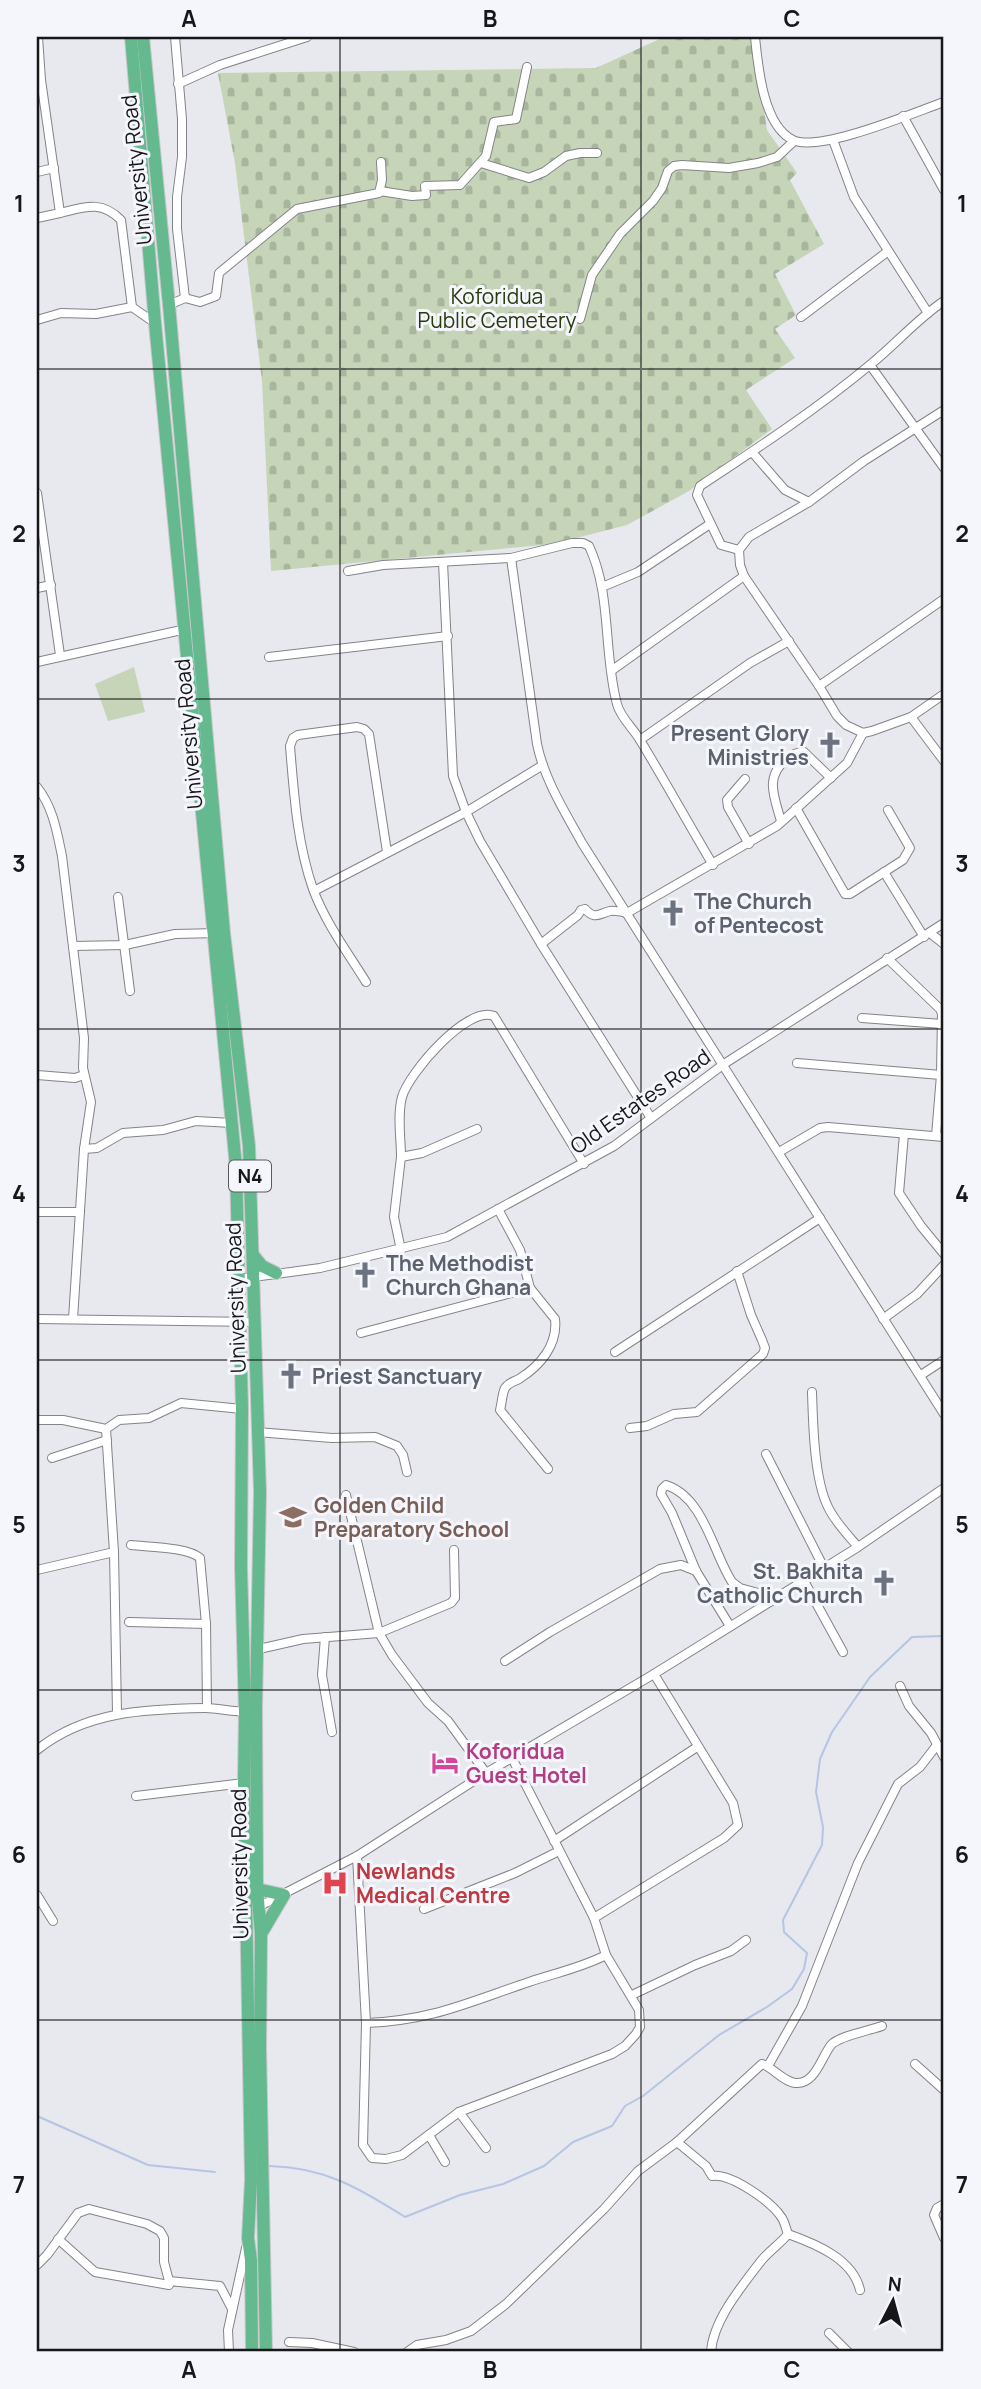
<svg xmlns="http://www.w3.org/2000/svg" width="981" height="2389" font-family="Manrope,sans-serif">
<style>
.cemetery{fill:url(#cemetery-stones)}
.pitch{fill:#c6d5b8}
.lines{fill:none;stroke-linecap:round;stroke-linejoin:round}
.stream{stroke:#b5c5e3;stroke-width:2}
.minor-casing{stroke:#838389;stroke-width:10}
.highway-casing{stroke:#c7c7c8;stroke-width:14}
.minor{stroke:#fff;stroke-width:8}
.highway{stroke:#64b98f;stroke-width:12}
.grid{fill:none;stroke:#171719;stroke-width:2;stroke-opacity:0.55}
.labels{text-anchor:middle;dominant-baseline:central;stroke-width:6;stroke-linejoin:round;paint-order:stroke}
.shield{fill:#f5f5fc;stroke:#5a5a5d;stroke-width:2}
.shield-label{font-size:19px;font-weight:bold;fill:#171719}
.street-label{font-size:21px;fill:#171719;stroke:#f5f5fc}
.park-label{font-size:21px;fill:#273b0b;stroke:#f5f5fc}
.worship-label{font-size:21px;font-weight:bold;fill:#5b616d;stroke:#f5f5fc;text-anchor:start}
.education-label{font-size:21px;font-weight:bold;fill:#785e54;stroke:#f5f5fc;text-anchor:start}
.hotel-label{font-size:21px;font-weight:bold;fill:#b23c85;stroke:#f5f5fc;text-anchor:start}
.health-label{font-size:21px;font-weight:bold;fill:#be3a42;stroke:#f5f5fc;text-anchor:start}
.neatline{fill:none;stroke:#171719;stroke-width:2.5}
.grid-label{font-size:23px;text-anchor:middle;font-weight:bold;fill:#171719}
</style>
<defs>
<pattern id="cemetery-stones" width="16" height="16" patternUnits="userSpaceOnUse" patternTransform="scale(1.75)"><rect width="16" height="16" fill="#c6d5b8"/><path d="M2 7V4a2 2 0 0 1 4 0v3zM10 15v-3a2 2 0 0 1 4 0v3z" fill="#a9b69e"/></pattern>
</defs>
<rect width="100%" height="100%" fill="#e8e8ef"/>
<polygon class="cemetery" points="664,37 753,37 767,130 797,173 790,180 824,244 775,274 796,315 775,329 795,358 746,390 772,429 689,491 627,525 553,544 271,571 262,381 235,163 218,73 596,68"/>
<polygon class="pitch" points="134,667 145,712 108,721 95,684"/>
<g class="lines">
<g class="stream">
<polyline points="37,2116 148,2165 215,2172"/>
<path d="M269,2166C324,2167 359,2188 405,2217L460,2195L503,2184L544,2166L573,2142L612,2126L625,2106L643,2096L719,2035L767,2007L792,1989L804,1969L807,1953L784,1932L783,1920L822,1845L823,1827L816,1792L820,1759L832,1732L870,1677L912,1637L944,1636"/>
</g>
<g class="minor-casing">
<g id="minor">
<polyline points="175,37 182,119 182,157 177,197 177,229 185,298"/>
<path d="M755,37C758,66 763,126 793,140C819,153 915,112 944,102"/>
<polyline points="178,84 220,65 307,37"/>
<polyline points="903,116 944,190"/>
<polyline points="833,140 854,197 928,313"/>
<polyline points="481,163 529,178 544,172 566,156 580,153 597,153"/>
<polyline points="37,172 54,168"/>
<polyline points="380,191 412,196 426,195 425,186 460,185 486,156 494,122 516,119 527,67"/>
<path d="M60,213C85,207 101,200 121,220L132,307L155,323"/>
<polyline points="37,218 60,213 41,80 38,37"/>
<polyline points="169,305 185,298 200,302 216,296 219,273 297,209 379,193 382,180 381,162"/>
<polyline points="801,317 887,252"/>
<polyline points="580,319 592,275 620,234 653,201 662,188 668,171 674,166 682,165 729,168 758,163 777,157 794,141"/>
<polyline points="37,320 61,313 96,314 132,307"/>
<polyline points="870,365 944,468"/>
<polyline points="944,410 864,461 809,502 749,537 739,550 740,565 744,576 819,686 837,716 846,725 863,733 872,731 911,717 944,694"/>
<polyline points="752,452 785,490 809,502"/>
<polyline points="37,493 60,655"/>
<path d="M739,550L721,545L697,495L700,486C758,448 817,409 871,364C896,344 917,319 944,301"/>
<path d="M511,558L537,744C544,779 565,812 582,843L944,1414"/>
<polyline points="443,562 453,776 466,812 480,841 541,944 651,1118"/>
<path d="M348,571L383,565L511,558L572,543H583L589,546C612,595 603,652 617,704C620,717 633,728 640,740C665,781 688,823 713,865"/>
<polyline points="602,587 638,572 710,524"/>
<polyline points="37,588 51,585"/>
<polyline points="269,657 448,636"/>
<polyline points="37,662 186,629"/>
<polyline points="611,671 744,576"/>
<polyline points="819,686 944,599"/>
<polyline points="911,717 944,761"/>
<polyline points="640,740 750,663 789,641"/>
<polyline points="745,779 727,800 728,807 749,844"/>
<path d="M37,787C53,807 57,832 62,856L84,1038L83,1068L91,1102L84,1149L73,1319"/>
<polyline points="796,808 845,894 850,894 903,860 910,848 888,810"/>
<path d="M781,821C774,796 764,776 788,758C794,754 797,752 804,752L831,778"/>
<polyline points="884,872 924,937"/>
<polyline points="314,891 466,812 543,765"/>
<polyline points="118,897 130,991"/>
<polyline points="930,933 944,944"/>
<path d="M541,944L578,915L581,910L585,909C595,920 598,914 610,911C615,910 622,912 627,913L777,826L847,763L863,733"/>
<polyline points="73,946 125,945 175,934 218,933"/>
<polyline points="887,958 940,1009 942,1014 941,1075 936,1136"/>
<path d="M366,982C348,953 325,922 313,889C297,843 294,794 290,746L293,738L298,735L357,727L364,729L369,734L387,852"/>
<polyline points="862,1018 942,1024"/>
<polyline points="797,1063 941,1075"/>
<polyline points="37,1075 75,1078 84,1075"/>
<polyline points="904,1134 899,1193 921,1226 944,1254"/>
<polyline points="84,1149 97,1148 123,1133 163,1130 196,1121 232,1123"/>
<polyline points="779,1152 820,1128 828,1127 944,1137"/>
<path d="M401,1157C401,1138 397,1116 402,1097C409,1073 467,1005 494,1016L584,1164"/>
<polyline points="37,1212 80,1212"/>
<polyline points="401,1250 394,1217 401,1157 422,1153 477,1129"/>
<polyline points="239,1279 320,1268 447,1237 614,1146 724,1064 944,923"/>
<path d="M530,1288L555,1319C558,1345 540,1366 519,1379C514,1382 509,1382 505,1388C502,1394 502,1403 500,1410L548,1469"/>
<polyline points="37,1319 255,1322"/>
<polyline points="883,1319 917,1294 944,1265"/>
<polyline points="361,1333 530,1288 520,1250 498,1209"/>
<polyline points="615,1352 820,1218"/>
<polyline points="921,1375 944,1360"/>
<path d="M812,1392C813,1423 814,1479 828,1507C835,1522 848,1535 858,1547"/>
<polyline points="37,1420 63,1420 106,1429"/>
<polyline points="630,1428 647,1426 674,1414 697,1412 763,1354 765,1348 762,1340 751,1315 737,1271"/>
<polyline points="257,1432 332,1438 375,1437 397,1446 403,1455 407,1472"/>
<polyline points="766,1454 824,1568"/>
<polyline points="52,1458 107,1440"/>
<polyline points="346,1495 379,1633 392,1655 428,1703 448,1721 486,1773"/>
<path d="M131,1545C148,1547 188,1547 200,1558L206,1624L207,1708"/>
<polyline points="114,1552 117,1713"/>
<polyline points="37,1570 114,1552 106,1429 119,1420 149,1418 181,1403 242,1409"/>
<polyline points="804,1581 843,1652"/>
<polyline points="129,1622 206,1624"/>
<path d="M730,1626L696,1571L672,1513L661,1494L662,1489L666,1485C704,1497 713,1553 732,1582L740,1588L765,1595L769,1602"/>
<polyline points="325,1637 322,1675 332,1732"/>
<polyline points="259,1649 303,1639 379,1633 451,1603 455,1598 454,1550"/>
<polyline points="505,1661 550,1632 660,1569 681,1565 696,1571"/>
<polyline points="900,1686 909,1706 931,1733 944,1757"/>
<path d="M37,1750C85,1711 146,1709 205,1708C220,1708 235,1713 248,1711"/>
<polyline points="136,1796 244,1783"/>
<polyline points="554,1841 697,1747"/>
<polyline points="357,1856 366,2023 363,2145 372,2158 386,2159 402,2155 459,2112 612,2054 625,2046 636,2034 640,2027 639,2010 606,1955 594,1918 512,1758"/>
<polyline points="37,1895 53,1921"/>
<polyline points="258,1907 357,1856 486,1773 654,1674 858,1547 944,1488"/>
<polyline points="424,1909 515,1873 559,1851"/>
<polyline points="594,1918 724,1838 738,1825 733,1803 654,1674"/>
<polyline points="632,1995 695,1965 731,1951 746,1940"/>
<path d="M366,2023C430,2021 469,2002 529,1982C555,1973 581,1968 606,1955"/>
<polyline points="915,2064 944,2090"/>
<polyline points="768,2066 802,2006 858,1863 898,1784 920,1767 937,1745"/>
<polyline points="459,2112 486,2148"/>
<polyline points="429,2135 445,2162"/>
<path d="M677,2142L706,2166L712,2176C731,2173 772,2202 782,2218C785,2223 786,2229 788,2234C816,2244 853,2259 860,2290"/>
<polyline points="944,2204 937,2208 934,2215 944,2238"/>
<polyline points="58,2239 95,2272 169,2285 169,2281 220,2286 232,2309"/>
<polyline points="37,2265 47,2255 78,2213 89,2209 147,2224 160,2231 164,2238 164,2262 169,2281"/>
<polyline points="829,2333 848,2352"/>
<polyline points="289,2342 312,2343 354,2352"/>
<polyline points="229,2352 228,2330 246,2248"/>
<path d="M407,2352L417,2345L446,2340L471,2331L506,2304L604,2209L638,2171L677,2142L762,2064C774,2068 782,2081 795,2083C815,2085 821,2058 831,2045C839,2036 868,2031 882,2026"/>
<path d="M711,2352C713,2320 742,2286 761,2261C769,2251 780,2244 788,2234"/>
</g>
</g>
<g class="highway-casing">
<g id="highway">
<polyline points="131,37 155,323 236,1167 242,1409 241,1567 245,1712 244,1783 251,2180 248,2238 251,2260 252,2352"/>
<polyline points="143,37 169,305 224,933 249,1146 260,1492 256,1708 257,1889 261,1934 260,2048 266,2352"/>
<polyline points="253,1255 262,1266 276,1273"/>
<polyline points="257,1889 284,1895 261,1934"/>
</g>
</g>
<use href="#minor" class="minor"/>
<use href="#highway" class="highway"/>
</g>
<path class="grid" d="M340,37V2352M641,37V2352M37,369H944M37,699H944M37,1029H944M37,1360H944M37,1690H944M37,2020H944"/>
<defs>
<g id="church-bare" transform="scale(2.1)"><path d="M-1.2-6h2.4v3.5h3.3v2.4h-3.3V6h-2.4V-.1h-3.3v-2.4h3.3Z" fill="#6b7280" stroke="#f5f5fc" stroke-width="2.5" paint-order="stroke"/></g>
<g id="school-bare" transform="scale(2.1)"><path d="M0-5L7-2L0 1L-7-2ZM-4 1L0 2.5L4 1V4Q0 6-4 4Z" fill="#8d6e63" stroke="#f5f5fc" stroke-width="2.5" paint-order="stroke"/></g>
<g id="hotel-bare" transform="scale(2.1)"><path d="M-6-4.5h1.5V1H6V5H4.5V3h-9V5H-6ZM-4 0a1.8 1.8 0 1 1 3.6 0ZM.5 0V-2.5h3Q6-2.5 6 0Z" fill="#d1479c" stroke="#f5f5fc" stroke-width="2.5" paint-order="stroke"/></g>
<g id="hospital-bare" transform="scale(2.1)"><path d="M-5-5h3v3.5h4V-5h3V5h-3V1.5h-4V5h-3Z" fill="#e0444e" stroke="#f5f5fc" stroke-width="2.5" paint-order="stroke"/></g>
</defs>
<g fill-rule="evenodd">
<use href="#church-bare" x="830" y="745"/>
<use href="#church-bare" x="673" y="913"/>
<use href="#church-bare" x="365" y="1275"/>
<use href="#church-bare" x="291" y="1376"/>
<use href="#school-bare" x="293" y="1517"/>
<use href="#church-bare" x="884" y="1583"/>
<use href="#hotel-bare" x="445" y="1763"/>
<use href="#hospital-bare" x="335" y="1883"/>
</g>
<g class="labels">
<rect class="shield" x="229" y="1160.5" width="42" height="31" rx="5"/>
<g class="shield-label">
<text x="250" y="1176">N4</text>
</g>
<g class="street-label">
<text transform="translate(136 170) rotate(-96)">University Road</text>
<text transform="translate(188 734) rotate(-95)">University Road</text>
<text transform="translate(640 1101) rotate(-35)">Old Estates Road</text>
<text transform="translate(235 1298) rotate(-92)">University Road</text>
<text transform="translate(239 1864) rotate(-91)">University Road</text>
</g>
<g class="park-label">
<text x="497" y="296">Koforidua<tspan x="497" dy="24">Public Cemetery</tspan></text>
</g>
<g class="worship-label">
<text x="809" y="733" text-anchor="end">Present Glory<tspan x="809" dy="24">Ministries</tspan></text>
<text x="694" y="901">The Church<tspan x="694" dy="24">of Pentecost</tspan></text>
<text x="386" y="1263">The Methodist<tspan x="386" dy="24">Church Ghana</tspan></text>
<text x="312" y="1376">Priest Sanctuary</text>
<text x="863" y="1571" text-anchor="end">St. Bakhita<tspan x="863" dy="24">Catholic Church</tspan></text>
</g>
<g class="education-label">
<text x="314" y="1505">Golden Child<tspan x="314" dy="24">Preparatory School</tspan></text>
</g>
<g class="hotel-label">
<text x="466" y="1751">Koforidua<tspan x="466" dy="24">Guest Hotel</tspan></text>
</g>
<g class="health-label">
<text x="356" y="1871">Newlands<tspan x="356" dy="24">Medical Centre</tspan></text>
</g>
</g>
<rect width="981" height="2389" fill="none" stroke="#f5f5fc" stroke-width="77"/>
<g transform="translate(893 2301) rotate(6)" stroke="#f5f5fc" stroke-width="5" paint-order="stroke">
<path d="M0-5L12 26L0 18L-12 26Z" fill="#171719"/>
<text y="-10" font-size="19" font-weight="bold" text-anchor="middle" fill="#171719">N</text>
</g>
<rect x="38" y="38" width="904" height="2312" class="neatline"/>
<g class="grid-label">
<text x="189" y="27">A</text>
<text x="490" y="27">B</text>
<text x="792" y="27">C</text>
<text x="19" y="212">1</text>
<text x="962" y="212">1</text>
<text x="19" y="542">2</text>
<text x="962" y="542">2</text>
<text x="19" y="872">3</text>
<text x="962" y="872">3</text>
<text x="19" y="1202">4</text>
<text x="962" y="1202">4</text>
<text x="19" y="1533">5</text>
<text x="962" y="1533">5</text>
<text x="19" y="1863">6</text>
<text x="962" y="1863">6</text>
<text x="19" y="2193">7</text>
<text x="962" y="2193">7</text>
<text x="189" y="2378">A</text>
<text x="490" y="2378">B</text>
<text x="792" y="2378">C</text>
</g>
</svg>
